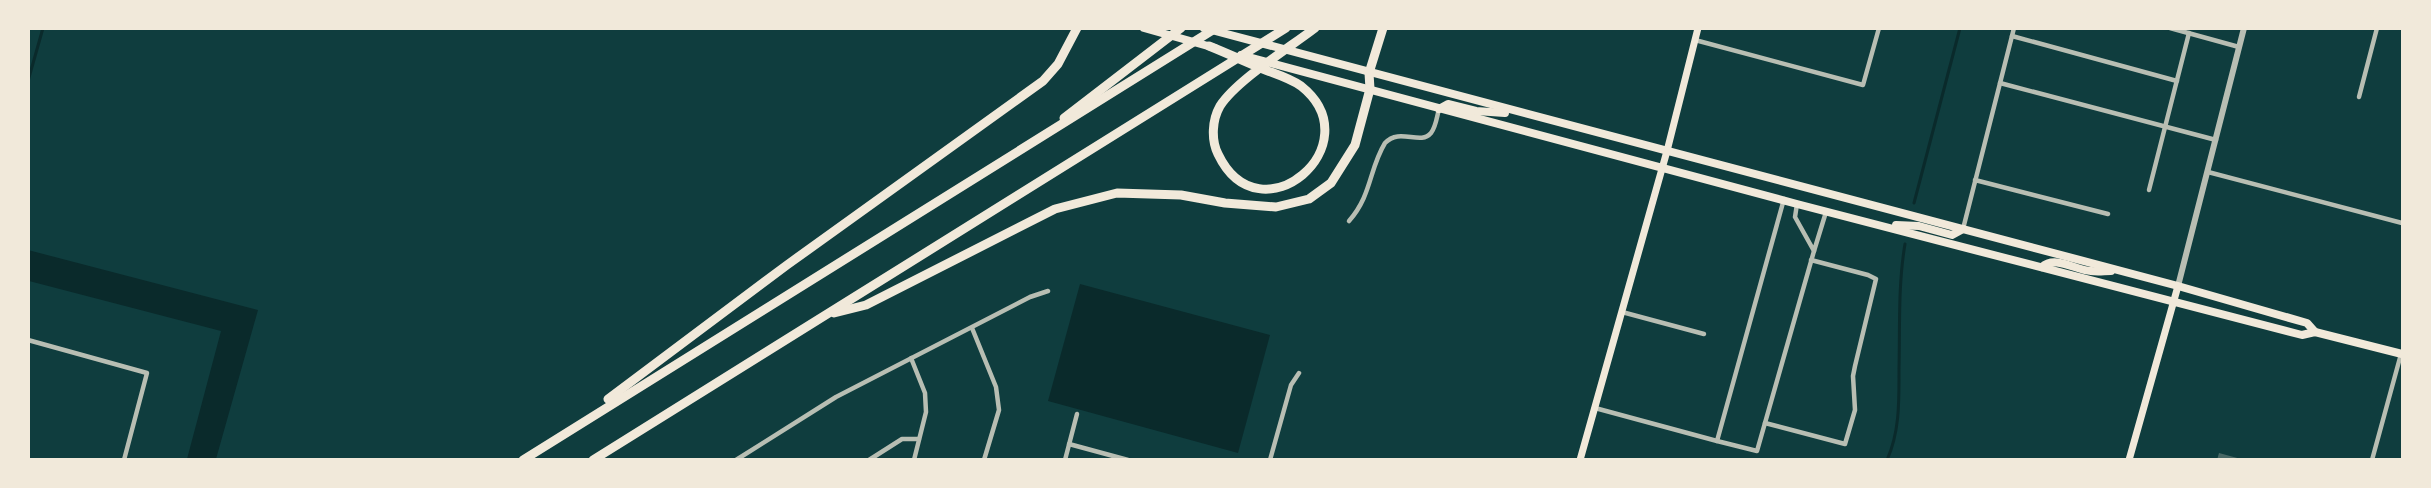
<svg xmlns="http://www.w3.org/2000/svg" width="2431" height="488" font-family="Montserrat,sans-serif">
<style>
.water{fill:#0a2a2b}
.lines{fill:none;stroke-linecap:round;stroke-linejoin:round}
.stream{stroke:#0a2a2b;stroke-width:3}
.building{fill:#486865}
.minor{stroke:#b8beb3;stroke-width:4.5}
.tertiary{stroke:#b8beb3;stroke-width:6}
.secondary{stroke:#f1e9da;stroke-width:7}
.primary{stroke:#f1e9da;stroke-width:8}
.motorway{stroke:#f1e9da;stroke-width:9}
</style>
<rect width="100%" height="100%" fill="#0f3d3e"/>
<g class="water">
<polygon points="28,250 258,310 216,459 187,459 221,331 29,281"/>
<polygon points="1080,284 1270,335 1238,453 1048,401"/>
</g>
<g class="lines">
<g class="stream">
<polyline points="28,81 43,28"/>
<polyline points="1914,203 1960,28"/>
<path d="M1887,460C1900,431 1899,400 1899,369C1900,327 1898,285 1905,244"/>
</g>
</g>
<polygon class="building" points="2219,453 2241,459 2241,460 2217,460"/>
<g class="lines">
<g class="minor">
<polyline points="2170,28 2239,47"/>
<polyline points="2012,36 2177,81"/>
<polyline points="1695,40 1863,85 1879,28"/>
<polyline points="2000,83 2216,140"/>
<polyline points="2359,97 2377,28"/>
<polyline points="2208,172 2402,223"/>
<polyline points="1975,180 2108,214"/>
<polyline points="2149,190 2189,33"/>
<polyline points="1797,204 1795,217 1814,251 1826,212"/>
<path d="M1349,221C1372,195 1369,169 1385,143C1400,127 1420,146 1431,133C1436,127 1437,116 1439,109"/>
<polyline points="1963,229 2014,28"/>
<polyline points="1622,312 1704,334"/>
<polyline points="972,328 996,387 999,410 984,460"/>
<polyline points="28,340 147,373 124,460"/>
<polyline points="911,358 925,393 926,412 914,460"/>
<polyline points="1595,408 1717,441 1784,199"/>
<polyline points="1765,423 1845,444 1855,410 1853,376 1855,366 1876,279 1868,275 1811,260"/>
<polyline points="1717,441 1757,451 1814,251"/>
<polyline points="1069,444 1128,460"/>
<polyline points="736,460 836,397 1030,297 1048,291"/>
<polyline points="869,460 902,439 919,439"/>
<polyline points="1065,460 1077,414"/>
<polyline points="1270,460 1291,385 1299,373"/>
<polyline points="2372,460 2401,354"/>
</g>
<polyline class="tertiary" points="2178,286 2244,28"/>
<g class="secondary">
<polyline points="1580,460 1667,151 1698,28"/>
<polyline points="2129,460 2178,286"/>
</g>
<g class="primary">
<polyline points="1144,28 1215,48"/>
<polyline points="1204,28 2178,286 2307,323 2315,332"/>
<polyline points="1241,55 1797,204 2302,335 2315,332 2402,354"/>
<polyline points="1439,109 1448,104 1476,111 1505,113"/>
<polyline points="1896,225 1919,226 1952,235 1963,229"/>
<path d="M2042,267C2055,255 2075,270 2091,271C2098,272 2104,271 2111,271"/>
</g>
<g class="motorway">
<path d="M1209,46C1229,54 1248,63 1268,71C1279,75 1291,79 1301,86C1374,144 1260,242 1218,154C1211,140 1212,120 1220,106C1237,80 1289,48 1315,28"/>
<polyline points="1064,118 1181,28"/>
<polyline points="834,313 866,305 1055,209 1117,193 1181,195 1225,203 1276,207 1309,199 1331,183 1355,145 1370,89 1369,73 1383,28"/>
<polyline points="608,399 787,265 1043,81 1058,64 1077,28"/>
<polyline points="523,460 1216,28"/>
<polyline points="593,460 1286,28"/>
</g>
</g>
<rect width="2431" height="488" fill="none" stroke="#f1e9da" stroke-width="60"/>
</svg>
